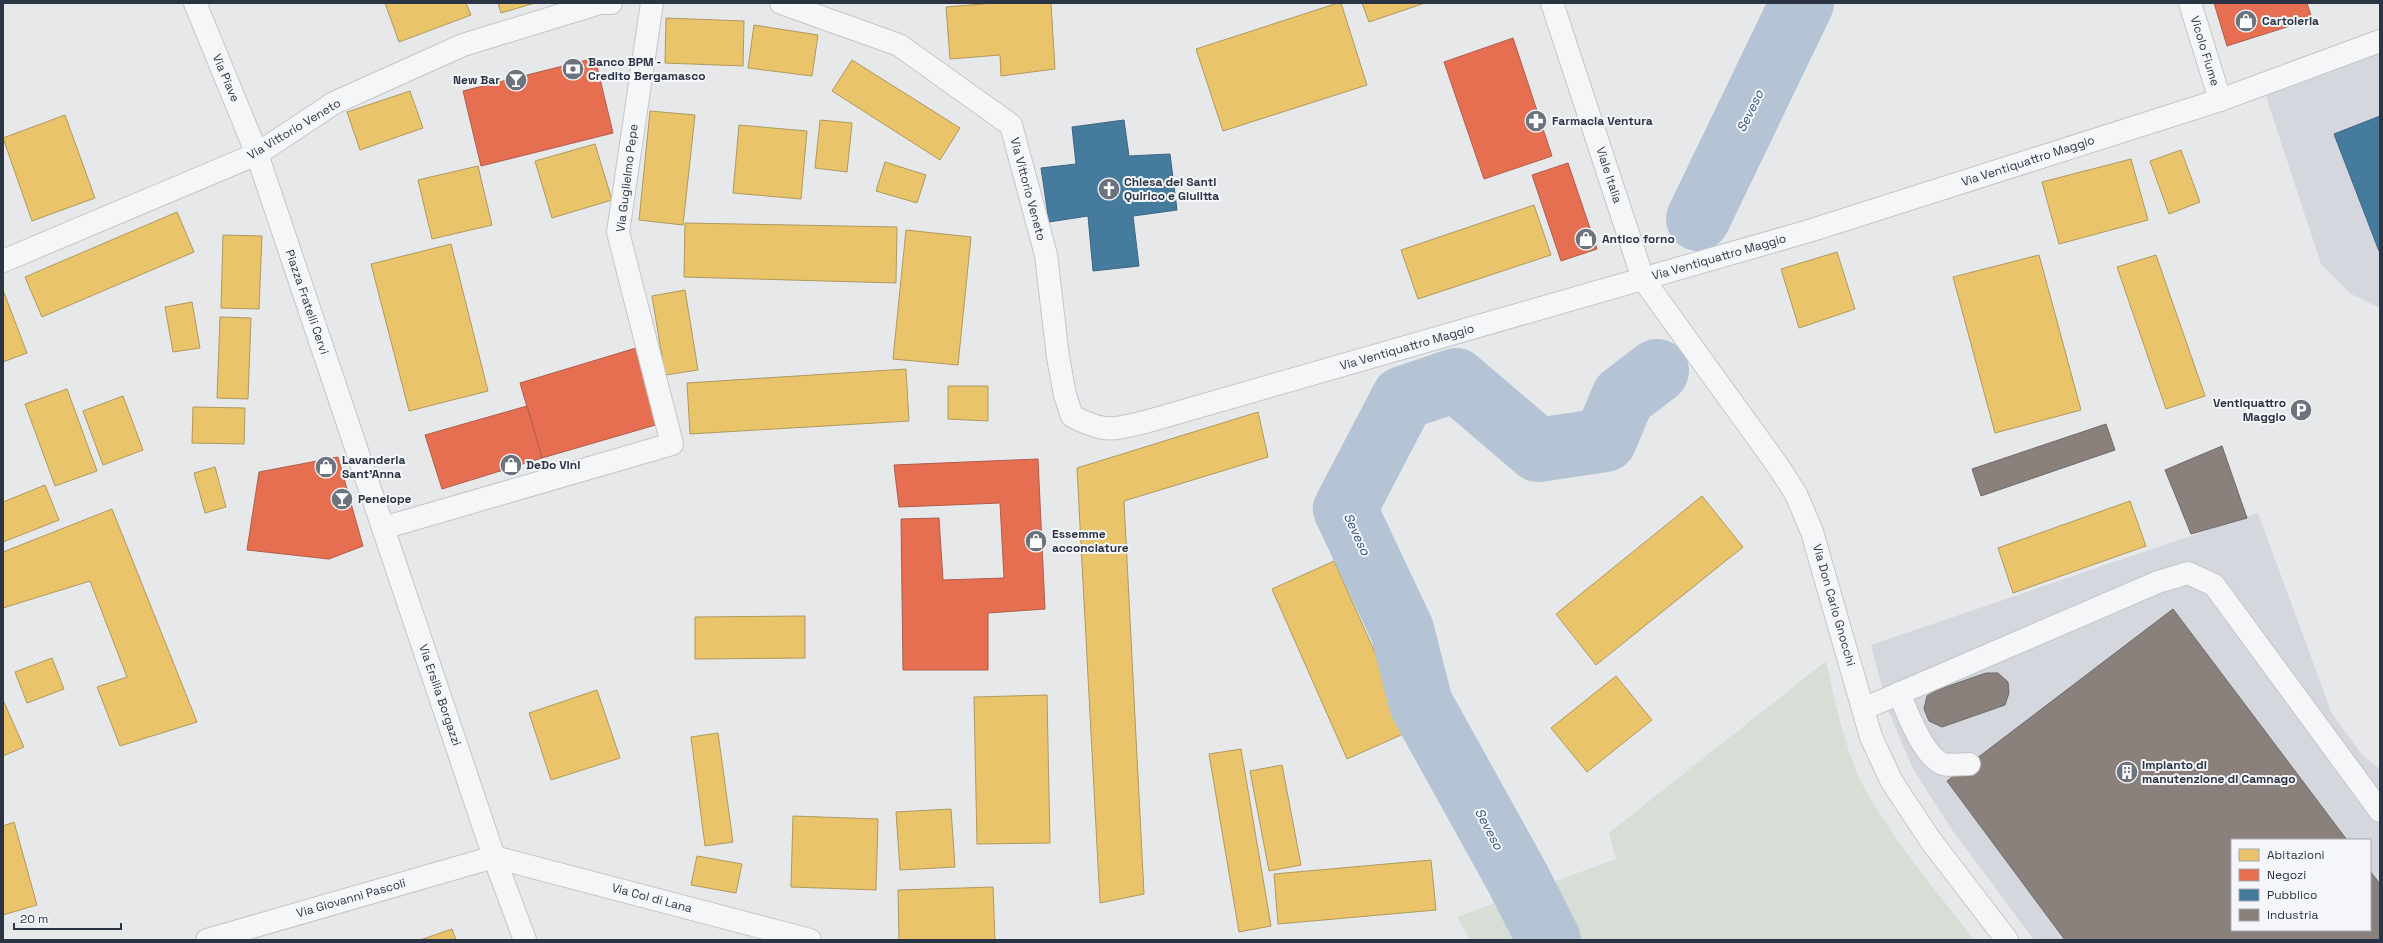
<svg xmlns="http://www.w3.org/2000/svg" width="2383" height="943" font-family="'Space Grotesk',sans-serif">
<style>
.built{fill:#d4d7dd;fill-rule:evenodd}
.green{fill:#d6ded6}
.homes{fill:#e9c46a;stroke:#b0995f}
.shops{fill:#e76f51;stroke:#af5d4d}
.public{fill:#457b9d;stroke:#3d6683}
.industry{fill:#8a817c;stroke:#6e6a6c}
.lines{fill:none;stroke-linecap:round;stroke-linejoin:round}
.river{stroke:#b4c4d5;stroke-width:64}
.minor-casing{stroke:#c4c6c8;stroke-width:24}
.minor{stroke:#f5f6f7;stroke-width:22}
.labels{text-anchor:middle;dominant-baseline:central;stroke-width:4;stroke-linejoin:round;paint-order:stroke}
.poi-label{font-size:12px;font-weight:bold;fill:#2b3445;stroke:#f4f6f9;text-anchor:start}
.street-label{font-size:12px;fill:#2b3445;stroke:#f4f6f9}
.water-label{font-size:13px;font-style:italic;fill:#34527a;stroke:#f4f6f9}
</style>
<rect width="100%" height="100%" fill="#e6e8ea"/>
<g class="built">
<polygon points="2380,41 2380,308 2351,294 2321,264 2263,87"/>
<path d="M2258,513L2332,714L2363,756L2380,769V940H2034L1950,827L1912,767L1888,710L1871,645ZM2232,840H2370V930H2232Z"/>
</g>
<path class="green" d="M1826,661C1835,701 1845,752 1865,789C1895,843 1937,891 1974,940H1470L1457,917L1616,859L1609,833Z"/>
<g class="homes">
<polygon points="385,3 466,3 471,15 399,42"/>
<polygon points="498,3 535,3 501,13"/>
<polygon points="994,3 1051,3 1055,69 1001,76 1000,55 950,59 946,7"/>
<polygon points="1338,3 1341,3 1367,85 1223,131 1196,49"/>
<polygon points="1362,3 1425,3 1369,22"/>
<polygon points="666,18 744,21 743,66 665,63"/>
<polygon points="754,25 818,35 812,76 748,68"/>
<polygon points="852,60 960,128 940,160 832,91"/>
<polygon points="410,91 423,128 360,150 347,112"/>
<polygon points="650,111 695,115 683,225 639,220"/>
<polygon points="65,115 95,198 32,221 3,138"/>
<polygon points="820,120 852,123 847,172 815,168"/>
<polygon points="739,125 807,131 801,199 733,193"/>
<polygon points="595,144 612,200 552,218 535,161"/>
<polygon points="2181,150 2200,202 2169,214 2150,161"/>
<polygon points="2131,159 2148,220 2059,244 2042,182"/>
<polygon points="885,162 926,175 917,203 876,191"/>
<polygon points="478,166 492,225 432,239 418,180"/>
<polygon points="1534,205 1551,255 1418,299 1401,250"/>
<polygon points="177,212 194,252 42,317 25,277"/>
<polygon points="685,223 897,227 896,283 684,277"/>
<polygon points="906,230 971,237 958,365 893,359"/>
<polygon points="223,235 262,236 259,309 221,308"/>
<polygon points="451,244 488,391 409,411 371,264"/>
<polygon points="1837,252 1855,309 1799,328 1781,269"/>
<polygon points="2039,255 2081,410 1995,433 1953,277"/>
<polygon points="2156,255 2205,396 2166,409 2117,267"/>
<polygon points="3,290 27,353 3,362"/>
<polygon points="685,290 698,370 665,375 652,296"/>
<polygon points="192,302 200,348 173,352 165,307"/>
<polygon points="220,317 251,318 248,399 217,398"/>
<polygon points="906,369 909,421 690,434 687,383"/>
<polygon points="948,386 988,386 988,421 948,419"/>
<polygon points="67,389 97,471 55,486 25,404"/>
<polygon points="123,396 143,450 103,465 83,411"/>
<polygon points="193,407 245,408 244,444 192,443"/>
<polygon points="1258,412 1268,457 1124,501 1144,894 1100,903 1077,468"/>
<polygon points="215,467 226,507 205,513 194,473"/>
<polygon points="45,485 59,520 3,542 3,502"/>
<polygon points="1702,496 1743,547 1596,665 1556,614"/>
<polygon points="2130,501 2146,546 2013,593 1998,548"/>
<polygon points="112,509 197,722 120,746 97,687 127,677 90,581 3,608 3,552"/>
<polygon points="1334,561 1410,731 1347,759 1272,589"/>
<polygon points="805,616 805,658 695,659 695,617"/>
<polygon points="52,658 64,689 27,703 15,672"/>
<polygon points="1616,676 1652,720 1587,772 1551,728"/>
<polygon points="597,690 620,758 551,780 529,713"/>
<polygon points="1047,695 1050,843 977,844 974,697"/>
<polygon points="3,700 24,747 3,756"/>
<polygon points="718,733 733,842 705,846 691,737"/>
<polygon points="1241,749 1271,926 1239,932 1209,754"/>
<polygon points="1282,765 1301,865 1269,871 1250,771"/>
<polygon points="951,809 955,867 900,870 896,812"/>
<polygon points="793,816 878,819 876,890 791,887"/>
<polygon points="14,822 37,905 3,915 3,826"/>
<polygon points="697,856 742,864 736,893 691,885"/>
<polygon points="1431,860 1436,910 1278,924 1274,874"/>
<polygon points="993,887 995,940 899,940 898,890"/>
<polygon points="452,929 456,940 420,940"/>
</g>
<g class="shops">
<polygon points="2214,3 2307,3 2312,19 2227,46"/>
<polygon points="1513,38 1552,156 1484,179 1444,62"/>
<polygon points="595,58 613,133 481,166 463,91"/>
<polygon points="1568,163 1597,249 1561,261 1532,175"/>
<polygon points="636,348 659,424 542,458 520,383"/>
<polygon points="527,406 542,458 442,489 425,435"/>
<polygon points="338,457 363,546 329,559 247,550 259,472"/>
<polygon points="1038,459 1045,609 988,613 988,670 903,670 901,519 939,518 943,580 1004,578 1000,503 899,507 894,465"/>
</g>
<g class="public">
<polygon points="2380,116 2380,251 2379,251 2334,134"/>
<polygon points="1124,120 1129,156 1170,154 1177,210 1133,216 1139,266 1093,271 1088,216 1049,222 1041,168 1076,164 1072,127"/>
</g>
<g class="industry">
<polygon points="2106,424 2115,450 1981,496 1972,469"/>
<polygon points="2222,446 2247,518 2191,534 2165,470"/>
<polygon points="2173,609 2347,840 2232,840 2232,930 2370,930 2370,871 2380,884 2380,940 2065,940 1947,781"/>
<polygon points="1986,673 1998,673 2008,682 2009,693 2005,705 1942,727 1929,721 1924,709 1927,696 1937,690"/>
</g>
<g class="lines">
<g class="river">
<polyline points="1698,219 1802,3"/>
<polyline points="1549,940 1518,879 1421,704 1402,630 1345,509 1403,398 1456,380 1538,450 1605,440 1623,397 1657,371"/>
</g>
<g class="minor-casing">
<g id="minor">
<polyline points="195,3 257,154 494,857 525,940"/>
<path d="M781,3L899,45L1011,125L1046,255L1058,357L1065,395L1072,416C1105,433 1111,430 1145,422L1809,231L2220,100L2380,41"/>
<polyline points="1552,3 1643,279 1778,466 1796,494 1812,532 1871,737 1892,782 1931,841 2007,940"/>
<polyline points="2190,3 2220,100"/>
<polyline points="3,261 257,154 334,103 463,45 600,3 611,3"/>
<polyline points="383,528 672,444 618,232 652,3"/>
<path d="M1899,693C1907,712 1923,756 1943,764C1950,766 1962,764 1969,764"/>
<polyline points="1863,709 2158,582 2188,573 2214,585 2380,811"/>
<polyline points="494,857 810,940"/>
<polyline points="207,940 494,857"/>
</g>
</g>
<use href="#minor" class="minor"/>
</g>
<defs>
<g id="shop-disc" transform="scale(1.15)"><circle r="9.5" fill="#6c737f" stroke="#f4f6f9"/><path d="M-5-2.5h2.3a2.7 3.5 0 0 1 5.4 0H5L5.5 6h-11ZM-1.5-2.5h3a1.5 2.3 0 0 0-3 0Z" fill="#fff"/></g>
<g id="bank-disc" transform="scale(1.15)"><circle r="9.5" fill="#6c737f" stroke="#f4f6f9"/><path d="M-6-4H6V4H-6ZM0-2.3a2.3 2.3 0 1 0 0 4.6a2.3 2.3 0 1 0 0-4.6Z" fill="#fff"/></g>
<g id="bar-disc" transform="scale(1.15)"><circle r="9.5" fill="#6c737f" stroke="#f4f6f9"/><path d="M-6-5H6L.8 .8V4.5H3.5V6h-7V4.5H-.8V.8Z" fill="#fff"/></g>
<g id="pharmacy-disc" transform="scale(1.15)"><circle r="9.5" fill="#6c737f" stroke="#f4f6f9"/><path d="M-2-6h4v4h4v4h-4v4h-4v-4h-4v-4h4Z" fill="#fff"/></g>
<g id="church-disc" transform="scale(1.15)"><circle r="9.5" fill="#6c737f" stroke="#f4f6f9"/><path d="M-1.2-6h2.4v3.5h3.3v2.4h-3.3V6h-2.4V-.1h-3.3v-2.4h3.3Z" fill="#fff"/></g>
<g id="parking-disc" transform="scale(1.15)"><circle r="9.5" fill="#6c737f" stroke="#f4f6f9"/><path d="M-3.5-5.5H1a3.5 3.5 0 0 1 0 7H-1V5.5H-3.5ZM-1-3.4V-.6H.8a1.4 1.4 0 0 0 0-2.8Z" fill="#fff"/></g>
<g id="building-disc" transform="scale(1.15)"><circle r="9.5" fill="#6c737f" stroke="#f4f6f9"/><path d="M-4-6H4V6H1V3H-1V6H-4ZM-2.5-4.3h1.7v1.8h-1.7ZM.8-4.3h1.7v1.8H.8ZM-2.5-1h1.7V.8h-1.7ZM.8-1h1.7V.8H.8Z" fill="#fff"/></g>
</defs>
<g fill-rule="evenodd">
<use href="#shop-disc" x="2246" y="21"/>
<use href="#bank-disc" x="573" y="69"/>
<use href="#bar-disc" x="516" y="80"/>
<use href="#pharmacy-disc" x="1536" y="121"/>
<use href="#church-disc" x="1109" y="189"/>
<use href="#shop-disc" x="1586" y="239"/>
<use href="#parking-disc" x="2301" y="410"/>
<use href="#shop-disc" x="511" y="465"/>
<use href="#shop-disc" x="326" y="467"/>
<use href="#bar-disc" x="342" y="499"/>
<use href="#shop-disc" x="1036" y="541"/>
<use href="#building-disc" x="2127" y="772"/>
</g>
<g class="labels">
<g class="poi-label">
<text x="2262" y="21">Cartoleria</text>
<text x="588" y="62">Banco BPM -<tspan x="588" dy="14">Credito Bergamasco</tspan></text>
<text x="500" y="80" text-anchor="end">New Bar</text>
<text x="1552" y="121">Farmacia Ventura</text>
<text x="1124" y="182">Chiesa dei Santi<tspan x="1124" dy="14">Quirico e Giulitta</tspan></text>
<text x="1602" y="239">Antico forno</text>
<text x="2286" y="403" text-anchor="end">Ventiquattro<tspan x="2286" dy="14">Maggio</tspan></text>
<text x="342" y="460">Lavanderia<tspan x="342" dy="14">Sant'Anna</tspan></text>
<text x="526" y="465">DeDo Vini</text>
<text x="358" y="499">Penelope</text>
<text x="1052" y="534">Essemme<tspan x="1052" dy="14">acconciature</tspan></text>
<text x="2142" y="765">Impianto di<tspan x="2142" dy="14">manutenzione di Camnago</tspan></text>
</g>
<g class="street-label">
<text transform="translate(2205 51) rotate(73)">Vicolo Fiume</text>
<text transform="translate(226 78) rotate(67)">Via Piave</text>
<text transform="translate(294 129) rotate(-31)">Via Vittorio Veneto</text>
<text transform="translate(2028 161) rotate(-18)">Via Ventiquattro Maggio</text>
<text transform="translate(1609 175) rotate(72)">Viale Italia</text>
<text transform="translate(627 178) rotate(-83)">Via Guglielmo Pepe</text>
<text transform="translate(1028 189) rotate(75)">Via Vittorio Veneto</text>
<text transform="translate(1719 257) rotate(-16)">Via Ventiquattro Maggio</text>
<text transform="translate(307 302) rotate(71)">Piazza Fratelli Cervi</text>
<text transform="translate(1407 347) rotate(-16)">Via Ventiquattro Maggio</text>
<text transform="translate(1834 605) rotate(74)">Via Don Carlo Gnocchi</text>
<text transform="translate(440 695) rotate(71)">Via Ersilia Borgazzi</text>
<text transform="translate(351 898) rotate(-16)">Via Giovanni Pascoli</text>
<text transform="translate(652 898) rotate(15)">Via Col di Lana</text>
</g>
<g class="water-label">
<text transform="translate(1750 111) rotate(-64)">Seveso</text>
<text transform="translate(1357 534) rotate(65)">Seveso</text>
<text transform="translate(1489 829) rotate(62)">Seveso</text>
</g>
</g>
<rect width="2383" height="943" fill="none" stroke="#2b3445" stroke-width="8"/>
<rect x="2231" y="839" width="140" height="92" fill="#f4f6f9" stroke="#a4a8b1"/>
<rect x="2239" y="849" width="20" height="12" fill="#e9c46a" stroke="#a4a8b1"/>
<text x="2267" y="859" font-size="12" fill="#2b3445">Abitazioni</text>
<rect x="2239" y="869" width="20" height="12" fill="#e76f51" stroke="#a4a8b1"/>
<text x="2267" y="879" font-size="12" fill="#2b3445">Negozi</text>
<rect x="2239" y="889" width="20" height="12" fill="#457b9d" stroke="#a4a8b1"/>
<text x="2267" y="899" font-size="12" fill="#2b3445">Pubblico</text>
<rect x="2239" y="909" width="20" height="12" fill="#8a817c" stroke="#a4a8b1"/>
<text x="2267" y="919" font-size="12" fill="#2b3445">Industria</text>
<path d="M14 923v6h107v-6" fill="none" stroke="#2b3445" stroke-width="2"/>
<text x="20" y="923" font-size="12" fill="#2b3445" stroke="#f4f6f9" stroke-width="3" paint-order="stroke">20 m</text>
</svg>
